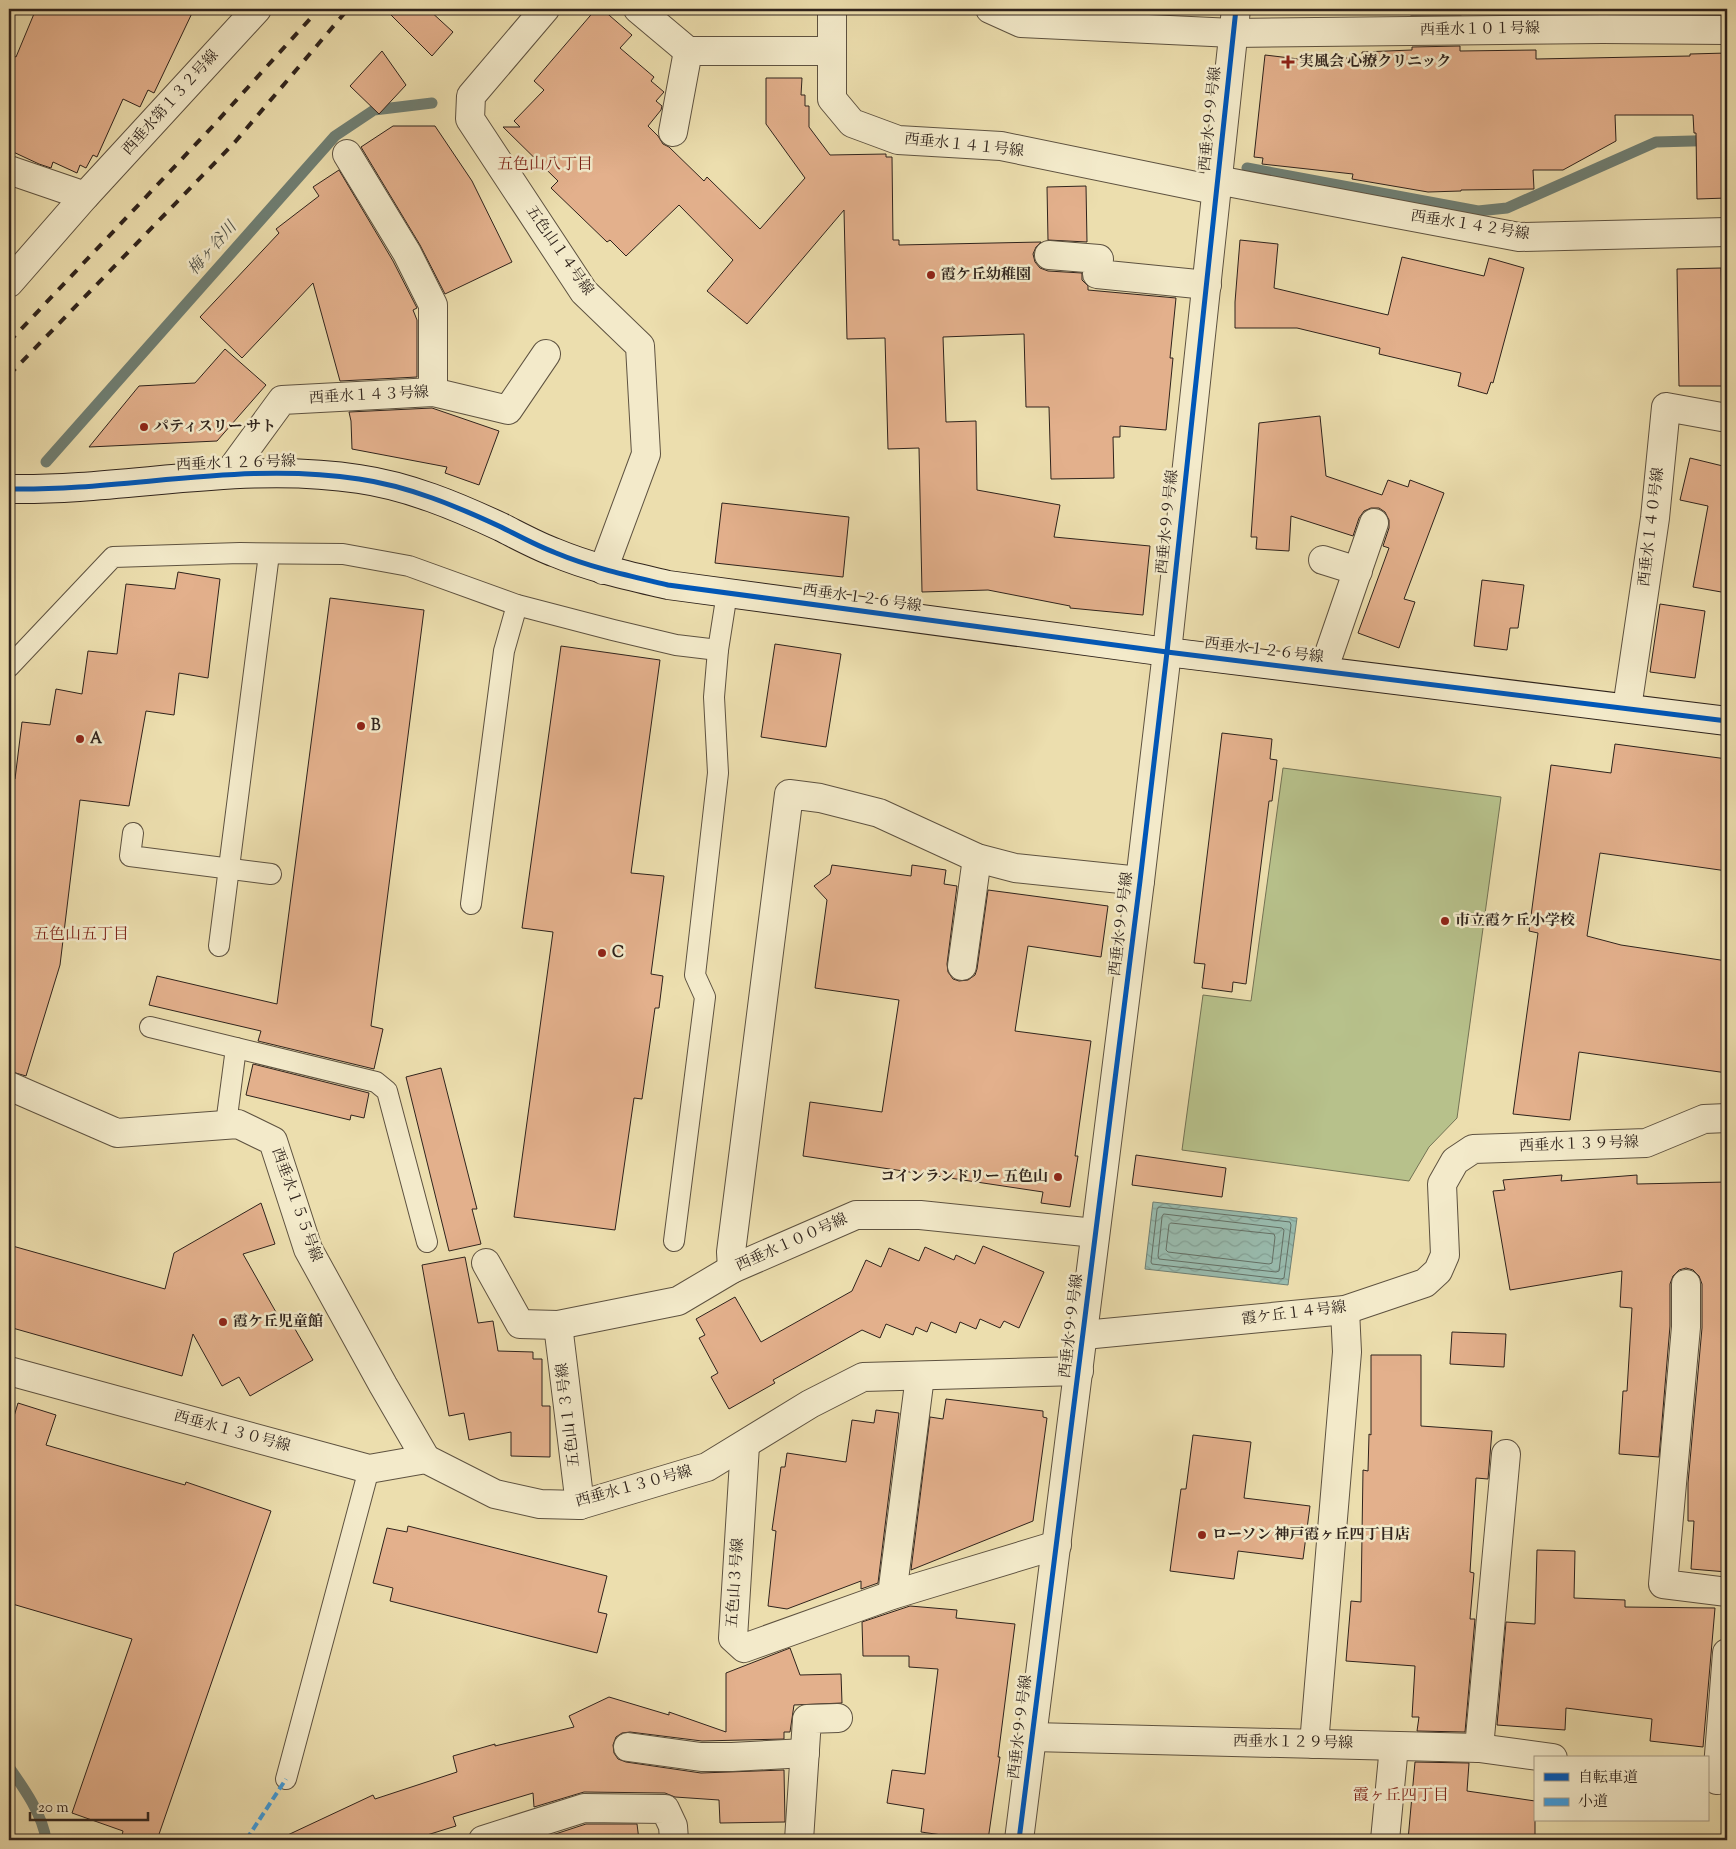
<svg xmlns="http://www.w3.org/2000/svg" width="1736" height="1849" font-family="'Sorts Mill Goudy','Noto Serif JP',serif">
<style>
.garden{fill:#b7c18b;stroke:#737254}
.water{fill:url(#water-waves);stroke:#6f7f74}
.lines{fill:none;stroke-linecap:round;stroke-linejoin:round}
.shore{stroke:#647066;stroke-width:1}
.stream{stroke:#6f7f74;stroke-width:11}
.building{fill:#e3b08c;stroke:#2f231c}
.lane-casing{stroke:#5e5240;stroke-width:22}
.street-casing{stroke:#5e5240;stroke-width:30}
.secondary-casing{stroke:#2f231c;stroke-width:30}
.lane{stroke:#f3eaca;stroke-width:20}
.street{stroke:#f3eaca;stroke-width:28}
.secondary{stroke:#f3eaca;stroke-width:28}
.rail{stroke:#2f231c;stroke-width:4;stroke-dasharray:9 9;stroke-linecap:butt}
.quiet{stroke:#3d9cdf;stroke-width:4;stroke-dasharray:8 4;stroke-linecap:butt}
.cycleway-casing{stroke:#f3eaca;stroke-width:8}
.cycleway{stroke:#0057b8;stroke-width:5}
.poi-dot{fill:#8f2418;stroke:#f3eaca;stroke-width:2}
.labels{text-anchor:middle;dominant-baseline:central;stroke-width:5;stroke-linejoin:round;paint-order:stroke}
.street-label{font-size:15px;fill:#2f231c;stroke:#f3eaca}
.poi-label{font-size:15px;font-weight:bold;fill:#2f231c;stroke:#f3eaca;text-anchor:start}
.neighbourhood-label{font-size:16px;fill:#7a1f14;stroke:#f3eaca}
.water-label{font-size:16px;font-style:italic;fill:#4f5148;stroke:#f3eaca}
</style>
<defs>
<pattern id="water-waves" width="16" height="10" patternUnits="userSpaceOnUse" patternTransform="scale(1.25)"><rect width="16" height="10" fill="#99bcaf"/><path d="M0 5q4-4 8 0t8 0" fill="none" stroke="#84a196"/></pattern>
</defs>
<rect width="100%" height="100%" fill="#ecdeae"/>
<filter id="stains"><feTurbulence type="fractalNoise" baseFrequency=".004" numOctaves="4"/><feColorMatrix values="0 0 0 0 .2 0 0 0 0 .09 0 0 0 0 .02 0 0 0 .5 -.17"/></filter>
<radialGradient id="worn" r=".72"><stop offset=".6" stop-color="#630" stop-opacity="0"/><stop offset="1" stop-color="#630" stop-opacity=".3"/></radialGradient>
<polygon class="garden" points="1283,768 1501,797 1457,1118 1429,1147 1409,1181 1182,1150 1203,995 1251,1001"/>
<polygon class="water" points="1153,1202 1297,1218 1288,1285 1145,1269"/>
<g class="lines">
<g class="shore">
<polygon points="1159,1207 1290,1222 1291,1225 1284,1278 1281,1279 1152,1264 1151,1262 1157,1210"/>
<polygon points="1164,1214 1282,1228 1284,1230 1279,1271 1276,1272 1159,1259 1158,1256 1162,1217"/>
<polygon points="1171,1223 1274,1234 1275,1237 1272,1263 1269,1264 1168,1252 1166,1250 1169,1225"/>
</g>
<g class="stream">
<polyline points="1247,168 1478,211 1507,208 1656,142 1727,140"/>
<polyline points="46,462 335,136 374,110 432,103"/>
<path d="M9,1767C23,1787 43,1815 46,1840"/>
</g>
</g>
<g class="building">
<polygon points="36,9 194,9 154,93 148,90 140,107 123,99 97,157 93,155 86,168 80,165 77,173 53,162 51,168 39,164 9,150 9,54 16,57"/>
<polygon points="385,9 428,9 453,32 432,56"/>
<polygon points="596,9 602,9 632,35 620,48 654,77 651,81 664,92 656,101 662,106 661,110 648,126 658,136 663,144 669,147 704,181 707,177 760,229 805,178 766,124 766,78 802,78 801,95 805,95 805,106 809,106 809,127 830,155 886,154 886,157 892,157 893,240 899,240 899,245 1041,242 1036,247 1033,254 1035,262 1040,268 1048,271 1082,273 1082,280 1088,286 1088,290 1176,298 1170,358 1173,358 1166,430 1120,426 1120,437 1113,437 1114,478 1051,479 1049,407 1026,407 1024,334 943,337 946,422 976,421 977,490 1060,505 1054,537 1150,546 1143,615 1070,608 1070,606 988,590 922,592 919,448 888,449 885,338 847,339 844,210 747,324 707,291 733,260 679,205 626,256 610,240 607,242 551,188 558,181 503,127 520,127 514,121 544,90 534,81"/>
<rect x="1411" y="9" width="50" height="6"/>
<polygon points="1460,46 1460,51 1536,50 1536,59 1690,56 1690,54 1727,53 1727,198 1697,199 1696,133 1694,133 1693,115 1615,115 1616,141 1563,170 1533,170 1534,189 1461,190 1461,191 1428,192 1352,179 1353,174 1262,164 1263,158 1254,157 1265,55 1341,64 1341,58 1362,58 1362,52 1412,50 1412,47"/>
<polygon points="382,51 406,85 379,114 350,86"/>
<polygon points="393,126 435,126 472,181 512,262 445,294 420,245 361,147"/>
<polygon points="339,170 393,261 417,308 413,310 417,320 417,377 340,381 313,283 242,358 200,317 279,233 276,229 319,196 313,187"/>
<polygon points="1086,186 1087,242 1048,240 1047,187"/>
<polygon points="1240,240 1278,244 1274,288 1388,315 1402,257 1484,276 1489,258 1524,268 1493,383 1491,382 1487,394 1458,386 1461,373 1379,354 1380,348 1297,328 1235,328 1235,302"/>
<polygon points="1721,268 1723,386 1679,386 1677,269"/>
<polygon points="225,349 266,385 217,441 89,447 139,386 195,383"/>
<polygon points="432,408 499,431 479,485 445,473 447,467 352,449 351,421 349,412"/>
<polygon points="1320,416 1326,476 1382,495 1388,480 1408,487 1410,480 1444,493 1404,599 1415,602 1399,648 1358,633 1389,548 1383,546 1389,528 1389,520 1385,512 1379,508 1371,508 1364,511 1359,518 1353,536 1291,516 1289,551 1256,549 1257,537 1251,537 1259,423"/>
<polygon points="1690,458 1727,467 1727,593 1693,587 1708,506 1680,500"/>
<polygon points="722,503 849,517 843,577 715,563"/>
<polygon points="178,572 220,579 208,678 179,673 174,715 146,711 129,806 80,800 60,965 26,1076 9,1071 9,778 15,779 22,722 50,725 56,689 82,694 88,651 117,654 126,584 175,589"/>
<polygon points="1482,580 1524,585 1518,628 1510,628 1507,650 1474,646"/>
<polygon points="330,598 424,610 371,1026 383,1029 374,1069 258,1041 261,1031 149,1005 157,976 277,1004"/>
<polygon points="1660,604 1705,611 1695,678 1650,672"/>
<polygon points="775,644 841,654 826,747 761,737"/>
<polygon points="561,646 660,660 631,873 664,876 651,974 663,976 659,1008 655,1008 642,1099 634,1098 615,1230 514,1217 553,932 522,928"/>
<polygon points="1222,733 1272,739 1270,759 1277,760 1272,801 1269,801 1246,984 1233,982 1232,992 1202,988 1205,964 1194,963"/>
<polygon points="1615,744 1727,759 1727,871 1600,853 1587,936 1621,945 1727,961 1727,1073 1579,1052 1570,1120 1513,1114 1538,933 1529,931 1551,765 1611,773"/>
<polygon points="832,865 911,876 912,865 946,870 944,884 957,886 947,964 948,972 953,979 959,981 968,980 975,975 977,969 988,890 1108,906 1101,957 1028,946 1015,1031 1091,1041 1075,1156 1078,1156 1070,1207 1041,1203 1043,1192 803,1156 810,1102 882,1112 899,1000 815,988 827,900 814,886 830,874"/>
<polygon points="253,1064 369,1093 364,1118 351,1115 350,1120 246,1095"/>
<polygon points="441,1068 477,1209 472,1209 481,1244 449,1251 406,1077"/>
<polygon points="1136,1155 1226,1168 1222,1197 1132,1185"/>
<polygon points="1562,1175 1561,1181 1637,1175 1637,1184 1727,1182 1727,1572 1691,1569 1694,1521 1688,1521 1688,1483 1702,1328 1702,1284 1699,1276 1693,1270 1686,1268 1679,1270 1673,1276 1670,1284 1670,1326 1659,1457 1619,1454 1623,1391 1627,1391 1632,1308 1620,1307 1622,1271 1510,1290 1493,1191 1505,1190 1503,1180"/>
<polygon points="261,1203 275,1244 243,1254 281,1321 288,1317 313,1360 250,1396 239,1377 222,1386 193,1334 182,1376 9,1327 9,1245 165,1289 174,1253"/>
<polygon points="983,1246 1044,1272 1019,1328 1004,1321 1000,1328 980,1319 976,1329 960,1322 956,1333 931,1322 927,1332 916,1327 913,1335 886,1324 880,1338 862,1330 773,1380 775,1383 729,1409 711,1377 718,1373 699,1338 705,1335 696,1319 735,1297 761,1342 852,1291 866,1260 881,1267 889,1248 919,1261 925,1247 954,1260 956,1255 975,1264"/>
<polygon points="465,1257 478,1323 493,1321 498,1351 533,1352 533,1359 542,1359 542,1406 550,1406 550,1457 511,1456 511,1432 469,1440 464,1413 449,1416 422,1265"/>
<polygon points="1452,1332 1506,1334 1504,1367 1450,1364"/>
<polygon points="1371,1355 1421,1355 1421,1426 1492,1431 1488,1479 1476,1478 1470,1572 1474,1573 1470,1619 1475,1619 1465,1732 1417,1731 1419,1717 1412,1717 1415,1666 1346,1661 1351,1601 1361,1602 1363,1470 1368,1471 1369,1434 1371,1435"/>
<polygon points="946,1399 1043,1411 1043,1417 1047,1418 1033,1521 911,1570 930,1417 943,1419"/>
<polygon points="18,1403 56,1415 46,1445 185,1485 186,1482 271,1511 157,1840 121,1840 123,1831 72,1813 132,1639 9,1603 9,1433"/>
<polygon points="876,1410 899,1413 878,1583 861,1589 861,1581 787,1609 768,1606 776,1531 772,1530 781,1467 785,1467 787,1453 846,1462 852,1420 874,1423"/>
<polygon points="1193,1435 1251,1442 1244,1498 1310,1506 1303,1559 1238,1551 1234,1579 1170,1571 1181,1489 1186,1489"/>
<polygon points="408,1526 607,1576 598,1612 607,1614 597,1653 390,1601 393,1588 373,1583 387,1528 407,1532"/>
<polygon points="1537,1550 1575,1551 1574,1598 1625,1600 1625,1607 1715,1608 1703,1747 1650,1741 1652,1719 1566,1708 1565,1730 1497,1725 1506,1622 1535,1624"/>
<polygon points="910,1606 957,1610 956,1618 1015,1624 998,1757 1000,1757 988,1840 956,1840 956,1837 921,1832 924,1809 887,1803 892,1770 925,1774 938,1669 909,1667 909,1656 863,1656 862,1622"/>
<polygon points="790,1648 800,1675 841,1674 842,1703 794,1705 790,1732 784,1732 784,1739 702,1741 630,1732 622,1733 616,1737 613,1745 614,1753 618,1759 626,1762 701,1773 784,1770 785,1822 720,1823 719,1800 675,1797 665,1793 584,1792 534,1807 533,1793 453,1817 456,1826 411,1840 277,1840 373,1795 375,1799 457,1772 453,1756 495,1744 495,1746 574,1727 569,1716 609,1697 669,1715 669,1712 726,1732 726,1673"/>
<polygon points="1415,1762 1469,1763 1467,1791 1535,1801 1535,1840 1408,1840"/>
<polygon points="586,1824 637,1824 639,1840 537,1840"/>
</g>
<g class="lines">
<g class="lane-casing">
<g id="lane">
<polyline points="9,667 113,557 240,553 343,554 409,566 517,605 613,630 676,645 718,650"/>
<polyline points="133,833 130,856 271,874"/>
<polyline points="471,904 504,651 517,605"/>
<polyline points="219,946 269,554"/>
<polyline points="150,1027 376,1082 387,1091 427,1242"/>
<polyline points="226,1124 236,1048"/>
<polyline points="674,1241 705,997 695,975 718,773 714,697 718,650 727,593"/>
<polyline points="286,1779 369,1469"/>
</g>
</g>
<g class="street-casing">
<g id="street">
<polyline points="545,9 471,96 470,119 584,292 640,346 646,454 603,570"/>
<polyline points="638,9 688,51 832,51 832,9"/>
<polyline points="990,9 1021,23 1233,33 1603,29 1727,30"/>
<polyline points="832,51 832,99 852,123 898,140 1001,146 1215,190"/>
<polyline points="673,132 688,51"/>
<polyline points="347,154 407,253 433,305 433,392"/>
<polyline points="9,170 85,196"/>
<polyline points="1217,180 1519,237 1727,232"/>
<polyline points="1049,255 1099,259 1097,274 1207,285"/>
<polyline points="9,283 85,196 257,9"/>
<polyline points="228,474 282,400 433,392 508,410 546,354"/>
<polyline points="1323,560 1358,571"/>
<polyline points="1323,671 1374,523"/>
<polyline points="1627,708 1655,518 1666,407 1727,418"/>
<polyline points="962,966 977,858"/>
<polyline points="9,1086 117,1133 238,1124 273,1141 308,1249 383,1385 426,1459"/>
<polyline points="486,1263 520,1324 558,1325 678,1301 732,1269 856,1215 920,1215 1095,1233"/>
<polyline points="732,1269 731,1252 789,794 820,798 879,813 977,858 1015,868 1140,881"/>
<polyline points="1686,1284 1686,1327 1663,1584 1727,1592"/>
<polyline points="558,1325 580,1505"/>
<polyline points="1084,1335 1345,1310 1425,1283 1438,1271 1445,1255 1442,1184 1455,1161 1473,1149 1646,1143 1704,1119 1727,1118"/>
<polyline points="9,1371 369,1469 426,1459 495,1494 540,1504 580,1505 707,1467 810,1404 863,1377 1079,1371"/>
<polyline points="745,1445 733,1638 744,1648 892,1595 1057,1545"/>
<polyline points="892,1595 920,1376"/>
<polyline points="1032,1737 1479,1748 1553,1758"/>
<polyline points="1314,1744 1347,1352 1345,1310"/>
<polyline points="628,1747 701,1757 732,1757 805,1753"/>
<polyline points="1479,1748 1506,1454"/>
<polyline points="1717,1780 1727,1653"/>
<polyline points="483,1840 584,1808 665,1809 673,1826 674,1840"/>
<polyline points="799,1840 807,1719 838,1718"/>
<polyline points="1019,1840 1140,881 1167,652 1236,9"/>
<polyline points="1385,1840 1394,1746"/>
</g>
</g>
<g class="secondary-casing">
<path id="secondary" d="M9,489C126,491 242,461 359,479C408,486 456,506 501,527C519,536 537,546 556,553C592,568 630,576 668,585L1167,652L1727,721"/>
</g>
<use href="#lane" class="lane"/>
<use href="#street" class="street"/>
<use href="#secondary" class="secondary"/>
<g class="rail">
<polyline points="9,342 212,127 319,9"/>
<polyline points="9,375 235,142 348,9"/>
</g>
<polyline class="quiet" points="249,1840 248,1837 286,1779"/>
<g class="cycleway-casing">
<g id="cycleway">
<path d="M9,489C126,491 242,461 359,479C408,486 456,506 501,527C519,536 537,546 556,553C592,568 630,576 668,585L1167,652L1727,721"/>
<polyline points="1019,1840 1140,881 1167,652 1236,9"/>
</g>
</g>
<use href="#cycleway" class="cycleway"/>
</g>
<g class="poi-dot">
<path d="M1285.5 54.5h5v5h5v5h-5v5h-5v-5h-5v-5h5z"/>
<circle cx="931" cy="275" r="5"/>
<circle cx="144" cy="427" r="5"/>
<circle cx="361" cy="726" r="5"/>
<circle cx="80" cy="739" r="5"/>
<circle cx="1445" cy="921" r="5"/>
<circle cx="602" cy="953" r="5"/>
<circle cx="1058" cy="1177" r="5"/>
<circle cx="223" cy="1322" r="5"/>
<circle cx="1202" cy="1535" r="5"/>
</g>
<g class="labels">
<g class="street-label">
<text transform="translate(1480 30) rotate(-1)">西垂水１０１号線</text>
<text transform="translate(171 103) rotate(-48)">西垂水第１３２号線</text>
<text transform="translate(1211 119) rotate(-84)">西垂水９９号線</text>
<text transform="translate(964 146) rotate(6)">西垂水１４１号線</text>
<text transform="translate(1470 226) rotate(9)">西垂水１４２号線</text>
<text transform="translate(559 251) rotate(55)">五色山１４号線</text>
<text transform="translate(369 396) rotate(-3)">西垂水１４３号線</text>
<text transform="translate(236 464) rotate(-2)">西垂水１２６号線</text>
<text transform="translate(1168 522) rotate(-84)">西垂水９９号線</text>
<text transform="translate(1652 527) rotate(-83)">西垂水１４０号線</text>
<text transform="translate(862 599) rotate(8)">西垂水１２６号線</text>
<text transform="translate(1264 651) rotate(7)">西垂水１２６号線</text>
<text transform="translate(1122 924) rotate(-83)">西垂水９９号線</text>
<text transform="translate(1579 1145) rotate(-2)">西垂水１３９号線</text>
<text transform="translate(296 1205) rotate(70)">西垂水１５５号線</text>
<text transform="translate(792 1243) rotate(-24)">西垂水１００号線</text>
<text transform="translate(1294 1314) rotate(-7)">霞ケ丘１４号線</text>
<text transform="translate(1072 1326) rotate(-83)">西垂水９９号線</text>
<text transform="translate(569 1415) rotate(-97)">五色山１３号線</text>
<text transform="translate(232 1432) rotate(15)">西垂水１３０号線</text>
<text transform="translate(634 1487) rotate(-15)">西垂水１３０号線</text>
<text transform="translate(736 1583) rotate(-86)">五色山３号線</text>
<text transform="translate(1021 1727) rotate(-83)">西垂水９９号線</text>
<text transform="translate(1293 1743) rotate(1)">西垂水１２９号線</text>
</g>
<g class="poi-label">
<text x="1299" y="62">実風会 心療クリニック</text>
<text x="941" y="275">霞ケ丘幼稚園</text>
<text x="154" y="427">パティスリー サト</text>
<text x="371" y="726">B</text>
<text x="90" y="739">A</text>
<text x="1455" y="921">市立霞ケ丘小学校</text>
<text x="612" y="953">C</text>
<text x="1048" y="1177" text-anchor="end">コインランドリー 五色山</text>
<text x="233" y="1322">霞ケ丘児童館</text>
<text x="1212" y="1535">ローソン 神戸霞ヶ丘四丁目店</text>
</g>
<g class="neighbourhood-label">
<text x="545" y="165">五色山八丁目</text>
<text x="81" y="935">五色山五丁目</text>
<text x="1401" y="1796">霞ヶ丘四丁目</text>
</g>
<g class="water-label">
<text transform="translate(213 249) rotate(-49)">梅ヶ谷川</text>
</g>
</g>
<rect width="1736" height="1849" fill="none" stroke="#ecdeae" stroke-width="30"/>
<rect x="10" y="10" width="1716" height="1829" fill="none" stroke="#2f231c" stroke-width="2.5"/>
<rect x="15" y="15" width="1706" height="1819" fill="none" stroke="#2f231c"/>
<rect x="1534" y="1756" width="175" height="65" fill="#f3eaca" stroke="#a59a84"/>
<rect x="1544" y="1773" width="25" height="8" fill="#0057b8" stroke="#a59a84"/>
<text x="1578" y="1782" font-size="15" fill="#2f231c">自転車道</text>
<rect x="1544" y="1798" width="25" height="8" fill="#3d9cdf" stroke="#a59a84"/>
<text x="1578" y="1806" font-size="15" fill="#2f231c">小道</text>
<path d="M30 1812v8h118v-8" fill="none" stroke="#2f231c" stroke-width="2.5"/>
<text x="38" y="1812" font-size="15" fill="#2f231c" stroke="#f3eaca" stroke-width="4" paint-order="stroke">20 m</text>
<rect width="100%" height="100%" filter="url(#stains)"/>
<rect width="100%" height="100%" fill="url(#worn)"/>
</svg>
